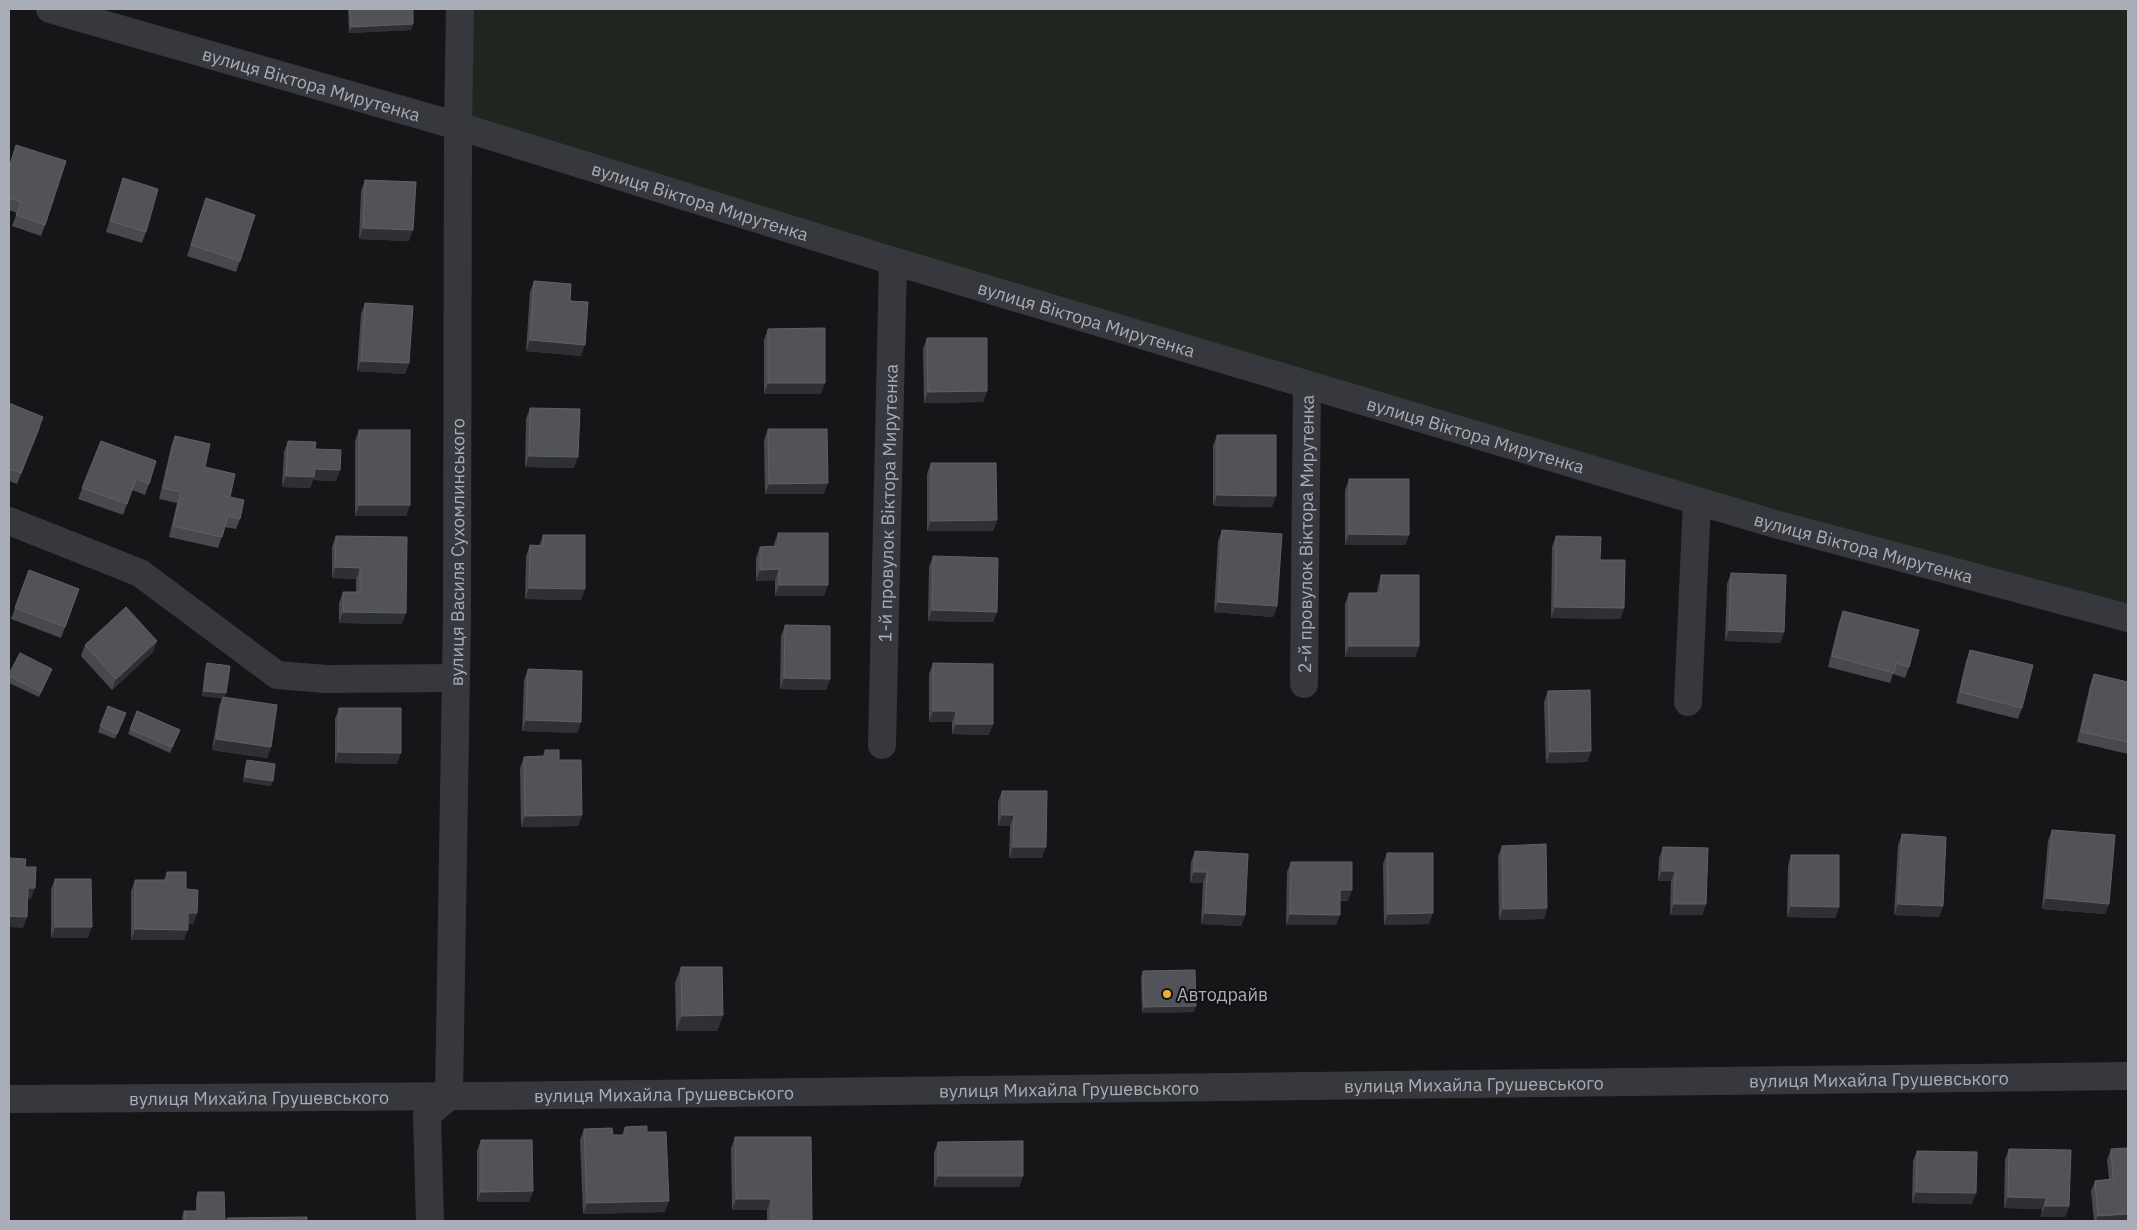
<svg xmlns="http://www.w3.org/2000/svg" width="2137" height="1230" font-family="'IBM Plex Sans',sans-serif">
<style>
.green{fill:#1e261f}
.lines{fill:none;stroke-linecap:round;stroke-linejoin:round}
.minor{stroke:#37383d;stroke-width:28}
.wall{fill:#47494d}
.shaded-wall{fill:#2f3033}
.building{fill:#525359;stroke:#5f6168}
.poi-dot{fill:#f2b134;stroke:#111113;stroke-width:2}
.labels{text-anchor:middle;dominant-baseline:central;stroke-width:4;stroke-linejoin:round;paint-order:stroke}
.street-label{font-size:18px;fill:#a8adb8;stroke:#111113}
.poi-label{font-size:18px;fill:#a8adb8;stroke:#111113;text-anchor:start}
</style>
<rect width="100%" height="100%" fill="#161618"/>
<polygon class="green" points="469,9 2128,9 2128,611 466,133"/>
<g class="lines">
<g class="minor">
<path id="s1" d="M50,9L458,126L893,261L1775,524L2128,618"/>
<polyline points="9,521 140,573 277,675 326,679 456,678"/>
<path id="s2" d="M1304,684L1307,385"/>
<polyline points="1688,702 1697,501"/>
<path id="s3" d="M882,745L893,261"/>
<path id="s4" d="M9,1099L481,1096L2128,1076"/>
<path id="s5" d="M430,1221L427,1115L449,1096L457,613L458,126L460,9"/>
</g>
</g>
<g class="wall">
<polygon points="348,9 413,9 413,24 411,30 349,33"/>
<polygon points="9,167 45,225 41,236 12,226 17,213 9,210"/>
<polygon points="123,178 146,232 142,243 106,232"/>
<polygon points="365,180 409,241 359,239 361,191"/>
<polygon points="202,209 240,261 236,272 187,256"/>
<polygon points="534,281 570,301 581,356 526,351 530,292"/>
<polygon points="365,303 409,363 405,374 357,371 361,314"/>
<polygon points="768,329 821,394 764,394 764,340"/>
<polygon points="927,338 987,391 983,402 924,403 923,349"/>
<polygon points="9,403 40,428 17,484 9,481"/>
<polygon points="530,408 574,468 525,467 526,419"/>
<polygon points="768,429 824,494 765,494 764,440"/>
<polygon points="359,430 410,505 406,516 355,516 355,441"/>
<polygon points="1217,435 1272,507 1213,506 1213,446"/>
<polygon points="175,436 205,467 240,519 236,529 225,527 218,548 169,537 177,503 159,499 171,447"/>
<polygon points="101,441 149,484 145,495 132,490 123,515 78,499"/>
<polygon points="288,441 315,449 336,481 313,480 310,488 282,487 284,452"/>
<polygon points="931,463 997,520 993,531 927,531 927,474"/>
<polygon points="1349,479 1409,535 1405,545 1345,545 1345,490"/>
<polygon points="1222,530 1277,606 1273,617 1214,612 1218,541"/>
<polygon points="778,533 824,596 775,596 775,580 756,581 756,558 760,547 774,547 774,544"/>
<polygon points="543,535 581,600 525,599 526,556 530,545 539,546"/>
<polygon points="336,536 402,624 339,623 339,603 343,592 356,592 356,579 332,578 332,547"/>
<polygon points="1556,536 1600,560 1624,608 1620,619 1551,618 1552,547"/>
<polygon points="933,556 997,612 993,622 928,621 929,567"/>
<polygon points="29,570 79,589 61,638 11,619"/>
<polygon points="1731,573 1784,632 1780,643 1725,641 1727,584"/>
<polygon points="1381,575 1419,646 1415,657 1345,657 1345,604 1349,593 1377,593 1378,586"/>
<polygon points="1843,611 1909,667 1905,678 1893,674 1890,683 1828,667 1839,622"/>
<polygon points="785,625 830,679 826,690 780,689 781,636"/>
<polygon points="85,645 153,652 112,690 81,656"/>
<polygon points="1970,650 2022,708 2018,719 1956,703 1966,661"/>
<polygon points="207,663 225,697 271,747 267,758 212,750 219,707 222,698 202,696 205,668"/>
<polygon points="933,663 989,735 952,734 952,722 929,722 929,674"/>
<polygon points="52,669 39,697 9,683 9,674"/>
<polygon points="528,669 581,722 577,733 522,731 524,680"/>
<polygon points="2094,674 2128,682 2128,754 2077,742 2090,685"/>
<polygon points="1548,691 1591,751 1587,762 1546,763 1544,702"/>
<polygon points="108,706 126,713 115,739 98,732"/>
<polygon points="339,708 397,764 335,763 335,719"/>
<polygon points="137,711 180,730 170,753 128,734"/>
<polygon points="545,750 559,760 582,815 578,826 521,827 520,768 524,757 543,756"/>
<polygon points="247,760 271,786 243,782 245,766"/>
<polygon points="1002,791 1042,858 1009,858 1010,826 998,826 998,802"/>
<polygon points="2052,830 2109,904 2105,914 2042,909 2048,841"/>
<polygon points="1902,834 1943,906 1939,917 1894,915 1898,845"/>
<polygon points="1502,846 1547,908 1544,919 1499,920 1498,856"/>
<polygon points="1663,847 1706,904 1702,915 1670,915 1671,881 1658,881 1659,858"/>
<polygon points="1195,851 1245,915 1241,926 1201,924 1203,883 1190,883 1191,862"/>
<polygon points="1387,853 1429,924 1384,925 1383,864"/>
<polygon points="1791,855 1839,907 1835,918 1787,917 1788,866"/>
<polygon points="1291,862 1348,901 1340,901 1336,925 1286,925 1287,872"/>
<polygon points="167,872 186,889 197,913 193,924 188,924 184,940 131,940 131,891 135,880 164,880"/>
<polygon points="55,879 88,938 51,938 51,889"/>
<polygon points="681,967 723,1015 717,1031 676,1031 675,983"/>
<polygon points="1143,971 1194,1012 1142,1013 1141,977"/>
<polygon points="625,1127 647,1132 665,1212 583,1214 580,1140 584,1129 613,1135 622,1135"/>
<polygon points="735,1137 812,1220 811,1221 767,1221 767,1210 732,1210 731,1148"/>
<polygon points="481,1140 533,1191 529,1202 477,1202 477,1151"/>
<polygon points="938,1142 1023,1176 1019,1187 934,1187 934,1153"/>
<polygon points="2009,1149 2069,1206 2065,1217 2041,1217 2042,1209 2004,1208 2005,1159"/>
<polygon points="2111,1149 2128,1221 2094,1221 2091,1191 2095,1181 2109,1179 2107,1160"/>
<polygon points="1917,1151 1972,1204 1912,1203 1913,1161"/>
<polygon points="198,1192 225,1221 182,1221 182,1217 184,1211 196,1211 196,1198"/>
</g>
<g class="shaded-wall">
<polygon points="413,24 411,30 349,33 351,27"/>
<polygon points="363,228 413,230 409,241 359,239"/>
<polygon points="530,340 585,345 581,356 526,351"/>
<polygon points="361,361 409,363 405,374 357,371"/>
<polygon points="768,383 825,383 821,394 764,394"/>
<polygon points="987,391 983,402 924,403 928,392"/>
<polygon points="529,456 578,457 574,468 525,467"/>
<polygon points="315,469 340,470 336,481 313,480 310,488 282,487 286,476"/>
<polygon points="828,483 824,494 765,494 769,484"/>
<polygon points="1217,495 1276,496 1272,507 1213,506"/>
<polygon points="359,505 410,505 406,516 355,516"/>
<polygon points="997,520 993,531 927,531 931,521"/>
<polygon points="1349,534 1409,535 1405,545 1345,545"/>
<polygon points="335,567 360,568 356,579 332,578"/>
<polygon points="779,569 775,580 756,581 760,570"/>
<polygon points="779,585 828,585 824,596 775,596"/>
<polygon points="529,588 585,589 581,600 525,599"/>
<polygon points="1218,602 1277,606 1273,617 1214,612"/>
<polygon points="1555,607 1624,608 1620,619 1551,618"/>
<polygon points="932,610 997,612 993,622 928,621"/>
<polygon points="343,612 406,613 402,624 339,623"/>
<polygon points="1729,630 1784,632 1780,643 1725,641"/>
<polygon points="157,641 153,652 112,690 116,679"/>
<polygon points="1349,646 1419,646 1415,657 1345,657"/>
<polygon points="784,678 830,679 826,690 780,689"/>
<polygon points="204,691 226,693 224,699 202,696"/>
<polygon points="933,711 956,711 952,722 929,722"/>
<polygon points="526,720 581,722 577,733 522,731"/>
<polygon points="956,724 993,724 989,735 952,734"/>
<polygon points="216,739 271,747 267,758 212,750"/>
<polygon points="1591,751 1587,762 1546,763 1550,752"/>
<polygon points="338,752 401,753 397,764 335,763"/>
<polygon points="245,777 273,781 271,786 243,782"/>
<polygon points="582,815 578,826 521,827 525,816"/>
<polygon points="1002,815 1014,815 1010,826 998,826"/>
<polygon points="1013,847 1046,847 1042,858 1009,858"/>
<polygon points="1662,871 1675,871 1671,881 1658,881"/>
<polygon points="1194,872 1207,872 1203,883 1190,883"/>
<polygon points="28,888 35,888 31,899 24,899"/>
<polygon points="1340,890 1352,890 1348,901 1336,900"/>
<polygon points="2046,898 2109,904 2105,914 2042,909"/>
<polygon points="1674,904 1706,904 1702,915 1670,915"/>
<polygon points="1898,904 1943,906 1939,917 1894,915"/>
<polygon points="1791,906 1839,907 1835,918 1787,917"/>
<polygon points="1547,908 1544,919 1499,920 1503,909"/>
<polygon points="188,913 197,913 193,924 184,924"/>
<polygon points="1205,913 1245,915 1241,926 1201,924"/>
<polygon points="1433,913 1429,924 1384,925 1388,914"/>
<polygon points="1290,914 1340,915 1336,925 1286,925"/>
<polygon points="9,916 27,917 23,928 9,927"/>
<polygon points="55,927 92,927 88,938 51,938"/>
<polygon points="135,929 188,930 184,940 131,940"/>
<polygon points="1196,1006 1194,1012 1142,1013 1144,1007"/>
<polygon points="723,1015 717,1031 676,1031 682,1016"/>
<polygon points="938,1176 1023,1176 1019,1187 934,1187"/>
<polygon points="533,1191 529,1202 477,1202 481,1192"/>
<polygon points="1916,1192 1976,1193 1972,1204 1912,1203"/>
<polygon points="2008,1197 2046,1198 2042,1209 2004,1208"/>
<polygon points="736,1199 771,1199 767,1210 732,1210"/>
<polygon points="669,1201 665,1212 583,1214 587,1203"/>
<polygon points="2045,1206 2069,1206 2065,1217 2041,1217"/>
<polygon points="2128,1214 2128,1221 2096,1221 2098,1216"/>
<polygon points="771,1220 812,1220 811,1221 771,1221"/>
</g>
<g class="building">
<polygon points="350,9 413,9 413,24 351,27"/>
<polygon points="16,145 66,161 45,225 16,215 21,202 9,198 9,168"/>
<polygon points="123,178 158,189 146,232 110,221"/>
<polygon points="365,180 416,182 413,230 363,228"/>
<polygon points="206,198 255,215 240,261 191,245"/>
<polygon points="534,281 571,284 570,301 588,302 585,345 530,340"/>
<polygon points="365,303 413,306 409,363 361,361"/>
<polygon points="825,328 825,383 768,383 768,329"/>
<polygon points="927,338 987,338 987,391 928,392"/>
<polygon points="9,403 43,417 21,473 9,469"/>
<polygon points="530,408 580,409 578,457 529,456"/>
<polygon points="768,429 827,429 828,483 769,484"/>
<rect x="359" y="430" width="51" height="75"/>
<polygon points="1217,435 1276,435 1276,496 1217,495"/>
<polygon points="175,436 210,444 205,467 235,474 230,497 244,500 240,519 228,516 222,537 173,526 181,492 163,488"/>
<polygon points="101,441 156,461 149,484 136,479 127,504 82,488"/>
<polygon points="288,441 316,442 315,449 341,450 340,470 315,469 314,477 286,476"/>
<polygon points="931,463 996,463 997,520 931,521"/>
<polygon points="1349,479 1409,479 1409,535 1349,534"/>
<polygon points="1222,530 1282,534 1277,606 1218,602"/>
<polygon points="778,533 828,533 828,585 779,585 779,569 760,570 760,547 778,546"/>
<polygon points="543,535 585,535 585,589 529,588 530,545 543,546"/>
<polygon points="336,536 407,537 406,613 343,612 343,592 360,592 360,568 335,567"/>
<polygon points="1556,536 1601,537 1600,560 1625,560 1624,608 1555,607"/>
<polygon points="933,556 998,558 997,612 932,610"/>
<polygon points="29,570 79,589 65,627 15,608"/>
<polygon points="1731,573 1786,575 1784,632 1729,630"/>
<polygon points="1381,575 1419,575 1419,646 1349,646 1349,593 1381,593"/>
<polygon points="126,607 157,641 116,679 85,645"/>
<polygon points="1843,611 1919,630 1909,667 1896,663 1894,673 1832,656"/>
<polygon points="785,625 830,626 830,679 784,678"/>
<polygon points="1970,650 2033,665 2022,708 1960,692"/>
<polygon points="20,653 52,669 41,692 9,676 9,674"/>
<polygon points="207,663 230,666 226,693 204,691"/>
<polygon points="933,663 993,664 993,724 956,724 956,711 933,711"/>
<polygon points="528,669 582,671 581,722 526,720"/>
<polygon points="2094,674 2128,682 2128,742 2081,732"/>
<polygon points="1590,690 1591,751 1550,752 1548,691"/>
<polygon points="223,697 277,705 271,747 216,739"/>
<polygon points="108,706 126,713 117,734 100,726"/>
<polygon points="339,708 401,708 401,753 338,752"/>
<polygon points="137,711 180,730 172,747 130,729"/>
<polygon points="545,750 559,750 559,760 581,760 582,815 525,816 524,757 545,756"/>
<polygon points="247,760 275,764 273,781 245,777"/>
<polygon points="1002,791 1047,791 1046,847 1013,847 1014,815 1002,815"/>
<polygon points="2052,830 2115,835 2109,904 2046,898"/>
<polygon points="1902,834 1946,837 1943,906 1898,904"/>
<polygon points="1546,844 1547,908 1503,909 1502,846"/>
<polygon points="1663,847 1708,848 1706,904 1674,904 1675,871 1662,871"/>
<polygon points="1195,851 1248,854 1245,915 1205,913 1207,872 1194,872"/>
<polygon points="1387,853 1433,853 1433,913 1388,914"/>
<polygon points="1791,855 1839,855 1839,907 1791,906"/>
<polygon points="9,858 26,859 25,867 36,867 35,888 28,888 27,917 9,916"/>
<polygon points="1291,862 1352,862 1352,890 1340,890 1340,915 1290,914"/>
<polygon points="167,872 186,872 186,889 198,890 197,913 188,913 188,930 135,929 135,880 167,880"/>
<polygon points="55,879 91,879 92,927 55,927"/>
<polygon points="681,967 722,967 723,1015 682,1016"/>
<polygon points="1195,970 1196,1006 1144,1007 1143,971"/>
<polygon points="647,1126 647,1132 666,1132 669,1201 587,1203 584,1129 612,1128 613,1135 625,1135 625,1127"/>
<polygon points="735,1137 811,1137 812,1220 771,1220 771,1199 736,1199"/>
<polygon points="481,1140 532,1140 533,1191 481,1192"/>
<polygon points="1023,1141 1023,1176 938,1176 938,1142"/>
<polygon points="2128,1148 2128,1214 2098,1216 2095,1181 2113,1179 2111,1149"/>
<polygon points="2009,1149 2071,1150 2069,1206 2045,1206 2046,1198 2008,1197"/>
<polygon points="1917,1151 1977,1152 1976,1193 1916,1192"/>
<polygon points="198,1192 224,1192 225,1221 185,1221 184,1211 198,1211"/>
<polygon points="307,1217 307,1221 227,1221 227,1218"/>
</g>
<circle class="poi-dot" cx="1167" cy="994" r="5"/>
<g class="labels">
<g class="street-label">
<text stroke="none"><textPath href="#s1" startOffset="272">вулиця Віктора Мирутенка</textPath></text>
<text stroke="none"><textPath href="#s1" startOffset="678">вулиця Віктора Мирутенка</textPath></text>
<text stroke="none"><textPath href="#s1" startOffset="1082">вулиця Віктора Мирутенка</textPath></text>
<text stroke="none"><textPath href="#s1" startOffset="1488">вулиця Віктора Мирутенка</textPath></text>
<text stroke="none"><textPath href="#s3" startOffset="242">1-й провулок Віктора Мирутенка</textPath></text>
<text stroke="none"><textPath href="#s2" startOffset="150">2-й провулок Віктора Мирутенка</textPath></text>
<text stroke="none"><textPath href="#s1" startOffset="1892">вулиця Віктора Мирутенка</textPath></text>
<text stroke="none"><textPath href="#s5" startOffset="679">вулиця Василя Сухомлинського</textPath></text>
<text stroke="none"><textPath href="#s4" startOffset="1870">вулиця Михайла Грушевського</textPath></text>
<text stroke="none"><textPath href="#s4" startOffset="1465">вулиця Михайла Грушевського</textPath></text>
<text stroke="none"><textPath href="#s4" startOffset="1060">вулиця Михайла Грушевського</textPath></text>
<text stroke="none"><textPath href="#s4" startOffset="655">вулиця Михайла Грушевського</textPath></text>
<text stroke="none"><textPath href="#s4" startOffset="250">вулиця Михайла Грушевського</textPath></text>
</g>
<g class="poi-label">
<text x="1177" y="994">Автодрайв</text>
</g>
</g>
<rect width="2137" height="1230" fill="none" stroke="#a8adb8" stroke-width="20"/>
</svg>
